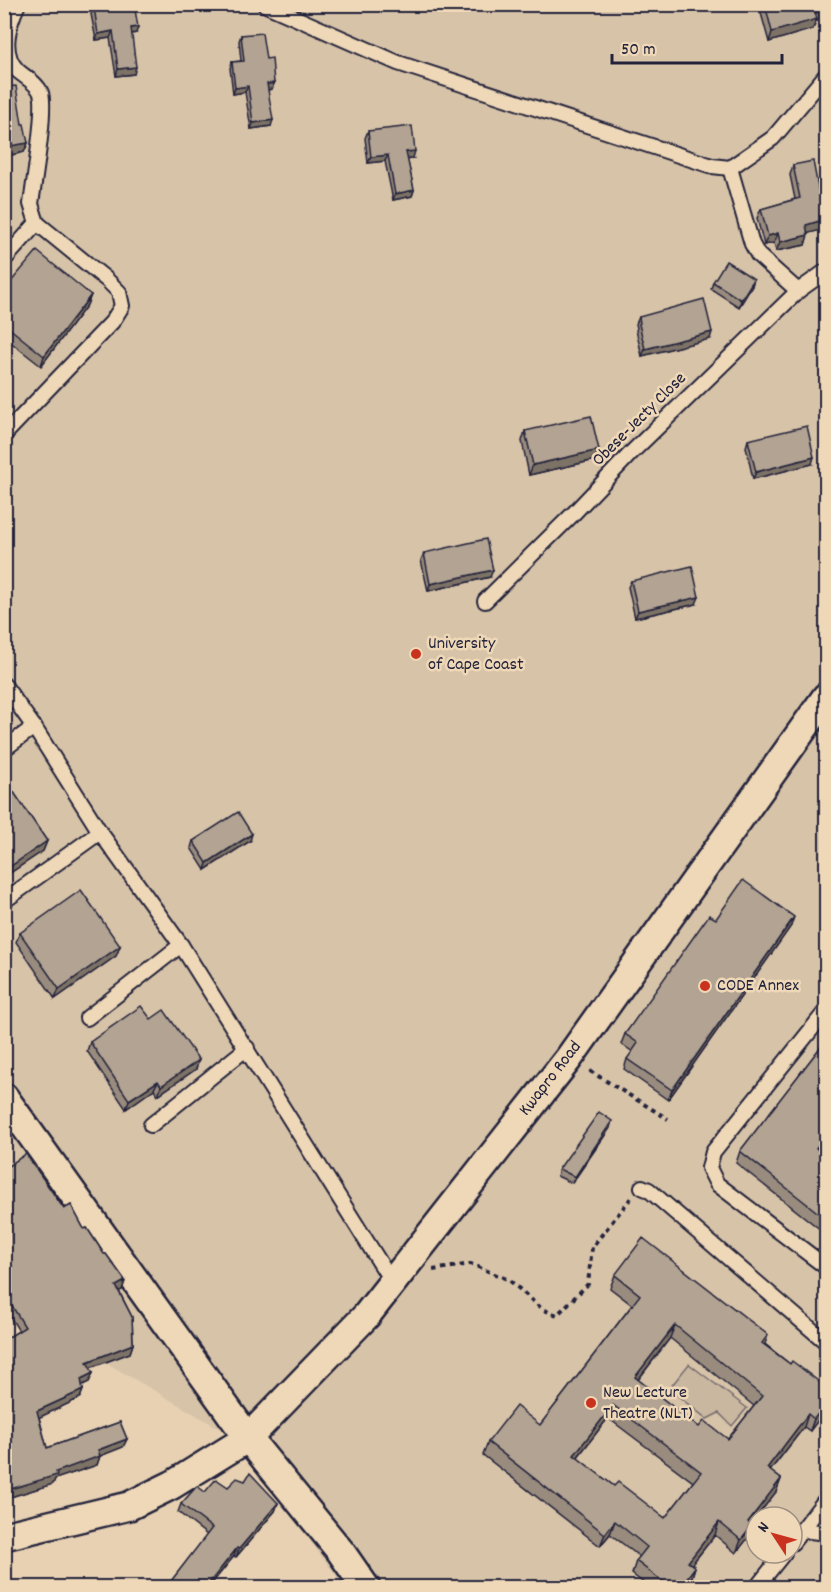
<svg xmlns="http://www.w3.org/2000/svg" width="831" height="1592" font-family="Dekko,sans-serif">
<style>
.built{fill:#d7c3a8;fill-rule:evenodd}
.green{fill:#c9b7a0;stroke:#766c6e;stroke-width:1.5}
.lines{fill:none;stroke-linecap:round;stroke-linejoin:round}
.lane-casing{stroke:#22223b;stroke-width:18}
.street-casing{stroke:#22223b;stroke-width:32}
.path{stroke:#22223b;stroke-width:4;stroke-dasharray:4.5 4.5;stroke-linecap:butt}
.lane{stroke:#efd8b7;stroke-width:14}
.street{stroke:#efd8b7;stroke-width:27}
.wall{fill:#998c7e;stroke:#22223b;stroke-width:1.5;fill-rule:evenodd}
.shaded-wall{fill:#7d7266;stroke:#22223b;stroke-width:1.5}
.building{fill:#b2a392;stroke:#22223b;stroke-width:1.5;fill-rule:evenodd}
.poi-dot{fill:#c8321e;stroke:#efd8b7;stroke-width:2}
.labels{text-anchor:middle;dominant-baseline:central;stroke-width:5;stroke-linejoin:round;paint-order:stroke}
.street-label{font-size:18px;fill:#22223b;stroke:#efd8b7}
.poi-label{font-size:18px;fill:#22223b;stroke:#efd8b7;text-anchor:start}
</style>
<rect width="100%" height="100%" fill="#e7d1b2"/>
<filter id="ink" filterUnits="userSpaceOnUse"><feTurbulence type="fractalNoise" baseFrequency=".0167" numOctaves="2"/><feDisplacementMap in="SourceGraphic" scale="12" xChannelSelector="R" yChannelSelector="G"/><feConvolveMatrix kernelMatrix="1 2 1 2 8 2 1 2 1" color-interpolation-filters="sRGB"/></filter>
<g filter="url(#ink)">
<path class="built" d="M5,5H826V1587H345L229,1434L5,1304ZM756,1517H792V1553H756Z"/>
<polygon class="green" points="689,1364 747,1408 732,1426 719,1413 707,1419 669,1389"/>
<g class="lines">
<g class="lane-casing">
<g id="lane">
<polyline points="264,4 398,63 712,166 730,168 773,138 826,75"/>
<polyline points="730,168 752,244 758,255 798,291"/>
<polyline points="4,260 37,223"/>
<path d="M4,435L112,322L122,306L119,292L107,280L37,223L31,204C34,182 46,110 41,93C37,83 26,78 18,71C0,54 8,25 18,4"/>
<polyline points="485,601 574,513 631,453 798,291 826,271"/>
<polyline points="4,685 34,727 100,832 181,945 392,1282"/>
<polyline points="4,749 34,727"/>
<polyline points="4,901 100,832"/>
<polyline points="826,1011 713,1152 709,1168 717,1184 826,1267"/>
<polyline points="87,1018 181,945"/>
<polyline points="151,1125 247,1048"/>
<polyline points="642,1187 649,1190 826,1342"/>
<polyline points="803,1530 826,1533"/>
<polyline points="792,1543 826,1499"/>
<polyline points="756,1588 784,1553"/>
</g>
</g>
<g class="street-casing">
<g id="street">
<polyline points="4,1097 248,1438 341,1552 366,1588"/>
<polyline points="4,1536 129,1506 172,1485 248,1438 366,1316 569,1058 826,697"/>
</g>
</g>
<g class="path">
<polyline points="590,1071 668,1119"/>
<polyline points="433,1270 471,1264 509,1280 542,1309 557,1315 588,1284 592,1247 631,1198"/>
</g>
<use href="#lane" class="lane"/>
<use href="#street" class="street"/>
</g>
<g class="wall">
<polygon points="760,4 826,4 826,19 816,21 813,29 769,42 759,6"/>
<polygon points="94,7 136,33 131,34 134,74 116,76 110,38 96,40 91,14"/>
<polygon points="241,35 266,59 274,83 272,89 268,90 271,126 251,129 245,92 233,94 230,68 232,62 241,61 239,41"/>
<polygon points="4,87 22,124 28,143 24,152 7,156 5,145"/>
<polygon points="368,131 413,158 407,158 414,190 412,196 393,200 385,161 368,163 365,138"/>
<polygon points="793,165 825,229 808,233 805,245 776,251 774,243 764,245 757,218 761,209 795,199 790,175"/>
<polygon points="713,282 752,286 739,307 711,289"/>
<polygon points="4,290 91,295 87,305 41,366 4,337"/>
<polygon points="639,317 710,339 642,356 636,330 637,328 636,324"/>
<polygon points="525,431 595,460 529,475 522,441"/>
<polygon points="748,440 812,464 753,479 746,447"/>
<polygon points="424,553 490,577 428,591 421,560"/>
<polygon points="631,581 696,604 635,618 628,587"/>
<polygon points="4,778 47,841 43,851 4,877"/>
<polygon points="193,841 250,841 205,870 191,848"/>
<polygon points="716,919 791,926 668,1100 624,1069 627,1059 633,1052 621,1044 625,1034"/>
<polygon points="20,933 120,946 116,956 55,999 16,942"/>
<polygon points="151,1019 196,1069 158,1095 154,1089 126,1109 87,1051 90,1042"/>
<polygon points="826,1040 826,1142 819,1151 826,1157 826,1234 736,1163 740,1151"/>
<polygon points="610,1128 572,1183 557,1176 559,1169"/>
<polygon points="26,1154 64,1209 71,1205 84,1229 87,1228 104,1254 106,1254 124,1279 125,1281 122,1290 119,1291 132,1317 133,1344 130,1353 90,1368 93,1373 89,1382 82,1385 83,1390 80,1398 39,1417 47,1448 120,1422 127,1439 123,1447 100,1456 97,1465 55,1479 53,1484 4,1499 4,1340 19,1331 4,1307 4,1169"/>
<path d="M615,1275L768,1335L765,1344L790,1364L826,1387L810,1431L804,1427L770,1471L781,1479L776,1492L751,1524L752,1526L748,1538L736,1553L715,1535L692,1564L695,1567L691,1580L685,1587H649L632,1574L636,1561L640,1557L610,1534L600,1546L483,1455L488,1442L540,1425L632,1305L610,1288ZM670,1338L754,1406L728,1439L699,1427L638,1380ZM608,1418L693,1482L665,1518L614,1486L577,1458Z"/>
<polygon points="228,1487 278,1503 275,1511 236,1557 234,1556 209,1587 167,1587 168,1585 207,1535 178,1512 181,1504 205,1492"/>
</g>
<g class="shaded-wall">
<polygon points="826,10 826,19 816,21 813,29 769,42 772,32 815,13"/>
<polygon points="138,27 136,33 128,35 131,28"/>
<polygon points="113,31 110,38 96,40 98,34"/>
<polygon points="136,67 134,74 116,76 118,69"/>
<polygon points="274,83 272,89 265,90 267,84"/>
<polygon points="248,86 245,92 233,94 235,88"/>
<polygon points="273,120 271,126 251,129 253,123"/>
<polygon points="4,136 8,136 4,145"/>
<polygon points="28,143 24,152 7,156 10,146"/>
<polygon points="415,151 413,158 404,159 406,152"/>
<polygon points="388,155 385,161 368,163 371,157"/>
<polygon points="414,190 412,196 393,200 395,194"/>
<polygon points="826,219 826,225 825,229 802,235 806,225"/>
<polygon points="778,233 774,243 764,245 768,236"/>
<polygon points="808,235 805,245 776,251 780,242"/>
<polygon points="754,279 752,286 739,307 741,300"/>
<polygon points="91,295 87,305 41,366 44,356"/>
<polygon points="712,332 710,339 642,356 645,349"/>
<polygon points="599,450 595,460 529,475 533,465"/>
<polygon points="814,457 812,464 753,479 756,472"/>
<polygon points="493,570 490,577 428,591 430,584"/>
<polygon points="699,597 696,604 635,618 638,611"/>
<polygon points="252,834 250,841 205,870 207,863"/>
<polygon points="47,841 43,851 4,877 8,868"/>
<polygon points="794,917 791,926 668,1100 672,1090"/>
<polygon points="120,946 116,956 55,999 59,989"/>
<polygon points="199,1060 196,1069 158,1095 161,1086"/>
<polygon points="158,1081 154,1089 126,1109 129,1100"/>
<polygon points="612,1121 610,1128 572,1183 575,1177"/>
<polygon points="826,1135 826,1142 811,1160 816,1148"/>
<polygon points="125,1281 122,1290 113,1294 116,1286"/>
<polygon points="675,1325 670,1338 630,1390 635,1377"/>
<polygon points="133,1344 130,1353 84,1370 87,1362"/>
<polygon points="93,1373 89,1382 77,1388 81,1379"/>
<polygon points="83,1390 80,1398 34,1420 37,1411"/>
<polygon points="826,1403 826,1410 810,1431 814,1419"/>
<polygon points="613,1405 608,1418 569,1468 574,1455"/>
<polygon points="808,1414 804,1427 762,1481 767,1468"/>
<polygon points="127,1439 123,1447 100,1456 97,1465 55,1479 53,1484 4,1499 4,1491 56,1472 98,1450"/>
<polygon points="781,1479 776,1492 743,1534 748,1522"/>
<polygon points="278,1503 275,1511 236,1557 239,1549"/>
<polygon points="615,1521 610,1534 600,1546 605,1534"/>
<polygon points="719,1522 715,1535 684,1574 688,1562"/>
<polygon points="752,1526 748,1538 736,1553 741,1540"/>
<polygon points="237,1548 234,1556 209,1587 206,1587"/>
<polygon points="695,1567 691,1580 685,1587 680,1587"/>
</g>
<g class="building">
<polygon points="108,4 134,4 138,27 131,28 136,67 118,69 113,31 98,34 94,7"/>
<polygon points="765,4 826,4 826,10 815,13 817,19 772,32"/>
<polygon points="262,33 266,59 272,58 274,83 267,84 273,120 253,123 248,86 235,88 232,62 244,61 241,35"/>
<polygon points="16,86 22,124 24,124 28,143 10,146 8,136 4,136 4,87"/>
<polygon points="412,126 415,151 406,152 414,190 395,194 388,155 371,157 368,131"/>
<polygon points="813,161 819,193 821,192 826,211 826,219 806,225 808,235 780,242 778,233 768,236 761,209 800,198 793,165"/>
<polygon points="37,251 91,295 44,356 4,324 4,290"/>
<polygon points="726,261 754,279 741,300 713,282"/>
<polygon points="704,299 712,332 645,349 639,324 640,323 639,317"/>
<polygon points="591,416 599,450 533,465 525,431"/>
<polygon points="807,426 814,457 756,472 748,440"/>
<polygon points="486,539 493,570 430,584 424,553"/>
<polygon points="692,566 699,597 638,611 631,581"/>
<polygon points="4,778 47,841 8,868 6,865 4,867"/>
<polygon points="238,812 252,834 207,863 193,841"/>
<polygon points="743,880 794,917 672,1090 627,1059 638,1043 625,1034 709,915 716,919"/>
<polygon points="81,890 120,946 59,989 20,933"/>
<polygon points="141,1006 151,1019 164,1010 199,1060 161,1086 158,1081 129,1100 90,1042"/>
<polygon points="826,1040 826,1135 816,1148 826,1157 826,1219 740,1151"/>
<polygon points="599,1112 612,1121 575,1177 559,1169"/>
<polygon points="26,1154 64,1209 71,1205 84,1229 87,1228 104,1254 106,1254 124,1279 125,1281 116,1286 132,1317 133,1344 87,1362 93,1373 81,1379 83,1390 37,1411 47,1448 120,1422 127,1439 98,1450 100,1456 56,1472 57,1475 4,1491 4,1340 25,1327 4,1293 4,1169"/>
<path d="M643,1238L768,1335L762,1343L790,1364L792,1361L826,1387V1403L814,1419L808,1414L767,1468L781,1479L748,1522L752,1526L741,1540L719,1522L688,1562L695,1567L680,1587H670L636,1561L647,1547L615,1521L605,1534L488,1442L516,1406L540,1425L640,1295L615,1275ZM675,1325L762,1396L728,1439L704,1421L699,1427L635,1377ZM613,1405L701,1472L665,1518L618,1482L614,1486L574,1455Z"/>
<polygon points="250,1473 278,1503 239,1549 237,1548 206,1587 171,1587 168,1585 212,1528 181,1504 197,1486 205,1492 216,1479 228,1487 237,1478 245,1481"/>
</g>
</g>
<g class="poi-dot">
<circle cx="416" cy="654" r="6"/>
<circle cx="705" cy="986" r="6"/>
<circle cx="591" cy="1403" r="6"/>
</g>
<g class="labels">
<g class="street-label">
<text transform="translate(640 420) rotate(-45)">Obese-Jecty Close</text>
<text transform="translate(551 1079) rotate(-52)">Kwapro Road</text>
</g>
<g class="poi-label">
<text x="428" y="644">University<tspan x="428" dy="21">of Cape Coast</tspan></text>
<text x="717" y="986">CODE Annex</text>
<text x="603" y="1393">New Lecture<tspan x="603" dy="21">Theatre (NLT)</tspan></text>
</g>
</g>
<rect width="831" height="1592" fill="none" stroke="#efd8b7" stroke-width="24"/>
<rect x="12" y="12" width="807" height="1568" fill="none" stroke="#22223b" stroke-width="2" filter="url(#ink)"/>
<g transform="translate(774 1535) rotate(306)"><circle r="28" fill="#efd8b7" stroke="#9d8f85" stroke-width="1.5"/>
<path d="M0-4.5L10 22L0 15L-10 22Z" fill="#c8321e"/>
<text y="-9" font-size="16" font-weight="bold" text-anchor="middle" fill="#22223b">N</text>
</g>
<path d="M612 54v9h170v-9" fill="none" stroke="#22223b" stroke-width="3"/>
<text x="621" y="54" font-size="18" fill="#22223b" stroke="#efd8b7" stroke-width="4.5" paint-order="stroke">50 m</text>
</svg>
